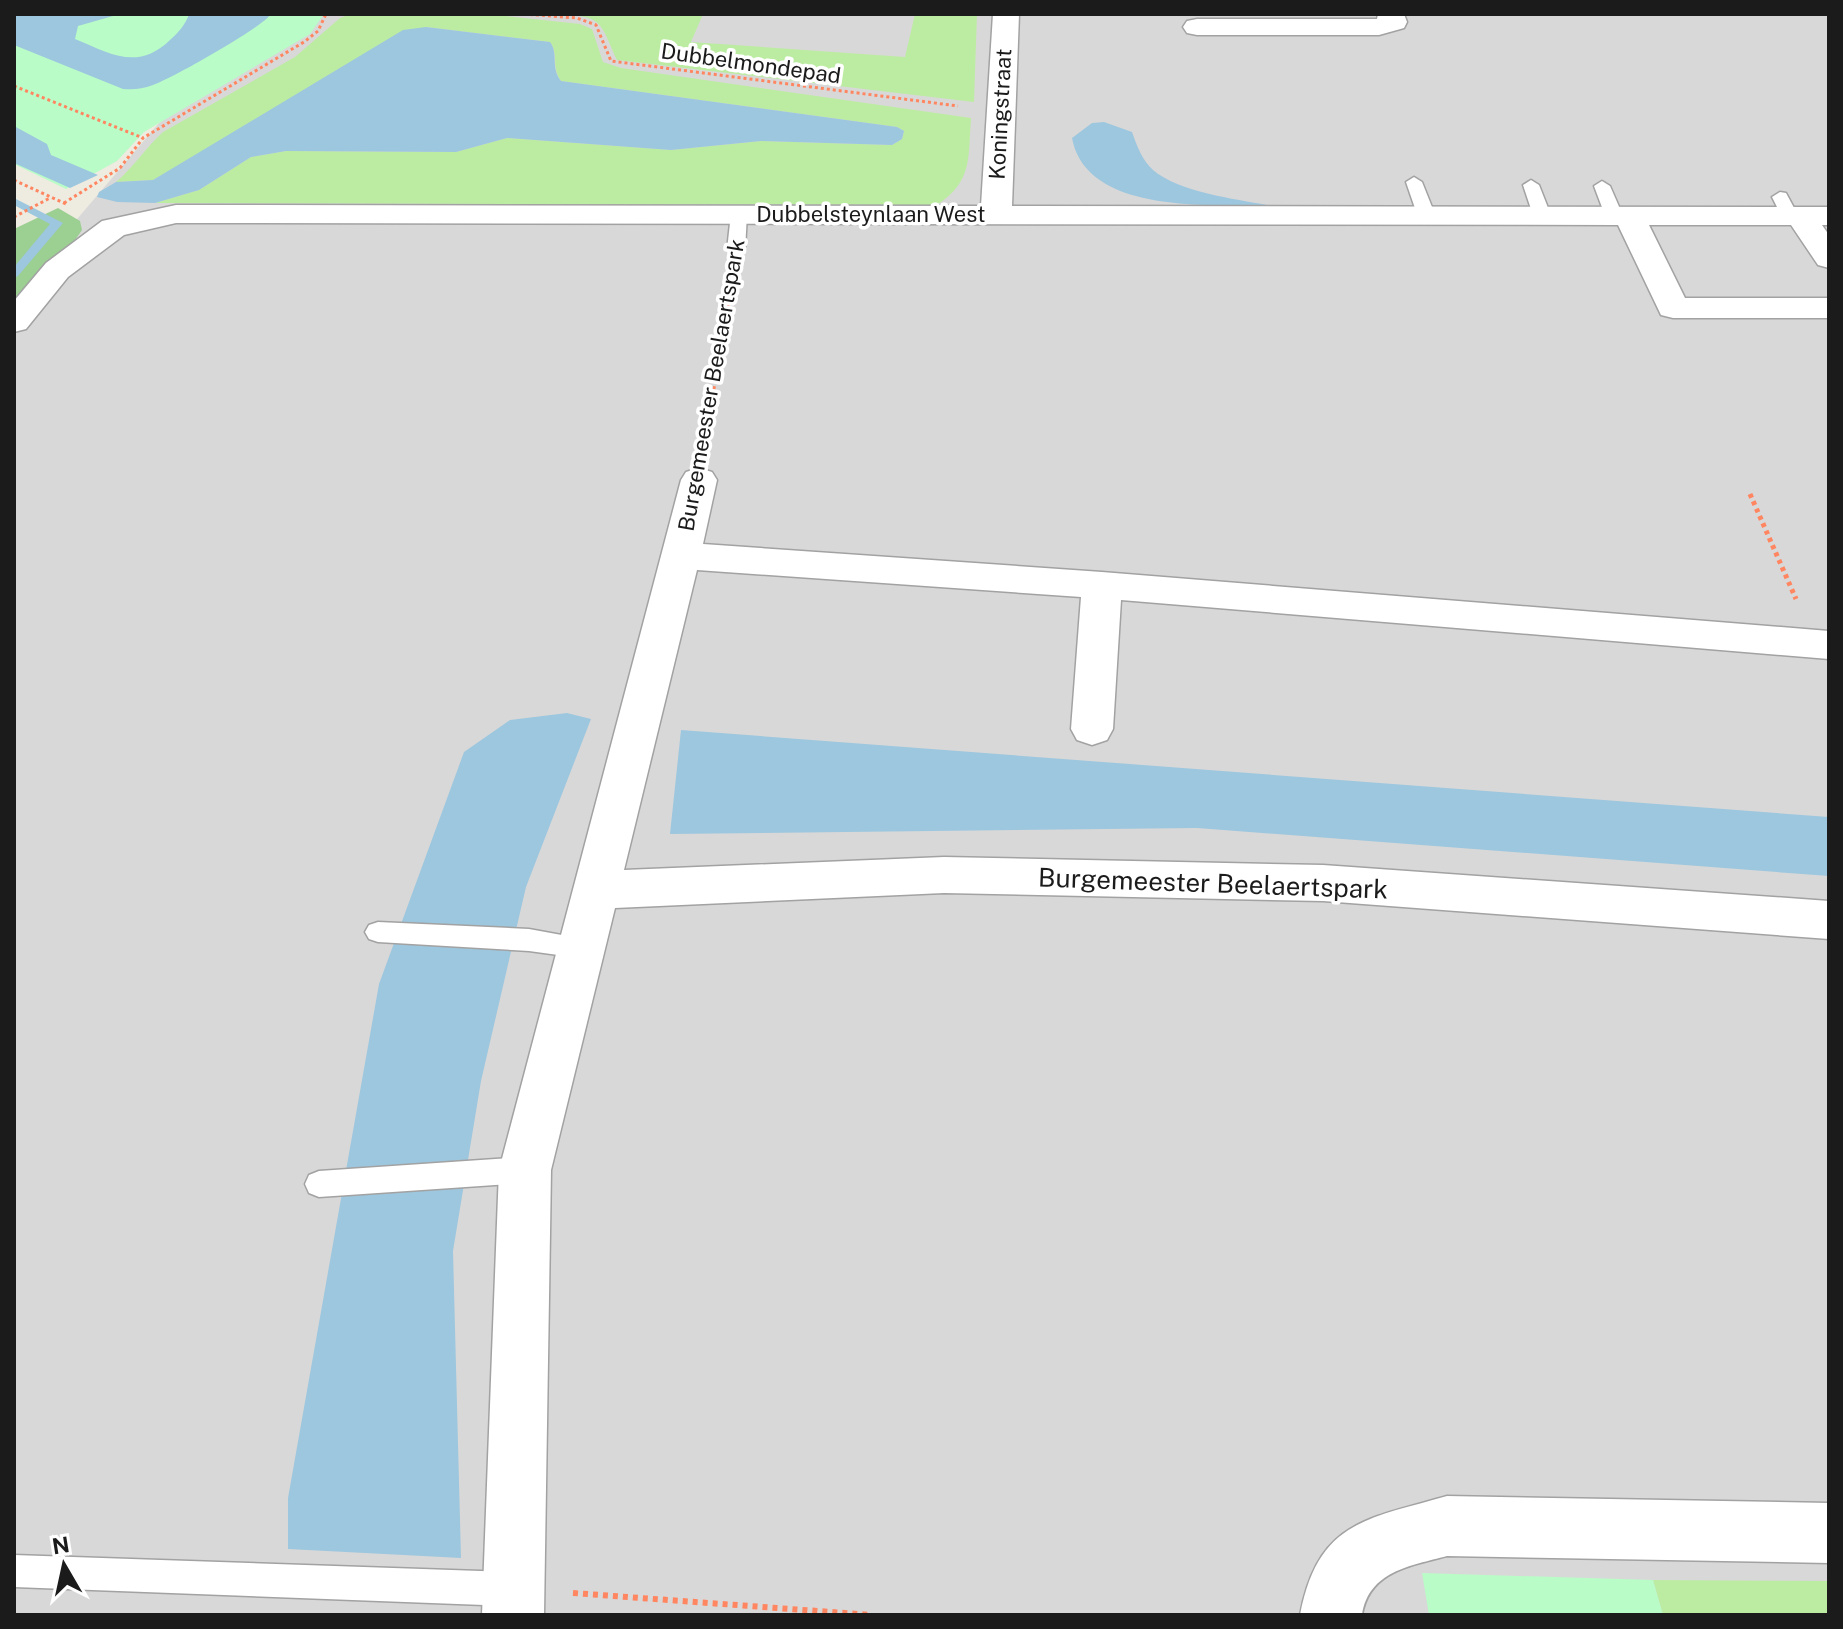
<svg xmlns="http://www.w3.org/2000/svg" width="1843" height="1629" font-family="'Public Sans',sans-serif">
<style>
.residential{fill:#d9d8d8}
.grass{fill:#bceca2}
.forest{fill:#9ccf92}
.park{fill:#b9fcc7}
.water{fill:#9dc7de}
.lines{fill:none;stroke-linecap:round;stroke-linejoin:round}
.stream{fill:#9dc7de;fill-rule:evenodd}
.service-casing{stroke:#a2a2a2;stroke-width:3}
.minor-casing{stroke:#a2a2a2;stroke-width:3}
.path-far2{stroke:#ff8660;stroke-width:3;stroke-dasharray:3 3;stroke-linecap:butt}
.path-far1{stroke:#ff8660;stroke-width:5;stroke-dasharray:4 4;stroke-linecap:butt}
.path{stroke:#ff8660;stroke-width:6;stroke-dasharray:5 5;stroke-linecap:butt}
.service{fill:#fff;fill-rule:evenodd}
.minor{fill:#fff;fill-rule:evenodd}
.labels{text-anchor:middle;dominant-baseline:central;stroke-width:7;stroke-linejoin:round;paint-order:stroke}
.far-street-label{font-size:22px;fill:#1b1b1b;stroke:#fff}
.street-label{font-size:26px;fill:#1b1b1b;stroke:#fff}
</style>
<rect width="100%" height="100%" fill="#eeebe0"/>
<polygon class="residential" points="252,14 1829,14 1829,1615 14,1615 14,293"/>
<g class="grass">
<path d="M351,14H488L580,24L592,29L603,62L621,68L971,118C968,158 973,181 937,205L155,203L199,190L251,157L286,151L456,152L507,138L671,150L761,141L892,145L902,139L904,131L897,127L561,81C551,67 559,54 550,42L426,27L153,180L116,182C134,167 145,148 163,132L295,57L340,18Z"/>
<path d="M561,14H703L691,42L905,57L915,14H977L974,102L617,60C600,23 604,17 561,14Z"/>
<polygon points="1653,1580 1829,1581 1829,1615 1663,1615"/>
</g>
<polygon class="forest" points="58,208 80,221 82,230 73,243 14,304 14,229"/>
<g class="park">
<polygon points="14,14 324,14 310,34 144,132 117,161 66,189 14,164"/>
<polygon points="1422,1573 1653,1580 1663,1615 1429,1615"/>
</g>
<g class="water">
<path d="M14,14H120L78,26L75,39C111,54 138,71 170,40C178,33 186,24 189,14H271C263,27 171,79 153,85C142,89 134,90 123,89L14,45Z"/>
<path d="M426,27L550,42C559,54 550,67 561,81L897,127L904,131L902,139L892,145L761,141L671,150L507,138L456,152L286,151L251,157L199,190L155,203L117,202L97,197L99,192L116,182L153,180L403,30Z"/>
<path d="M1104,122L1132,132C1137,146 1142,160 1153,170C1179,192 1235,199 1267,205C1210,205 1086,214 1072,138L1092,123Z"/>
<polygon points="14,126 47,144 51,155 98,175 70,188 14,163"/>
<polygon points="567,713 591,719 526,887 481,1081 453,1251 461,1558 288,1549 288,1498 379,984 464,752 510,720"/>
<polygon points="681,730 1829,817 1829,876 1197,828 670,834"/>
</g>
<g class="lines">
<polygon class="stream" points="14,198 63,223 18,276 14,278 14,267 50,224 14,205"/>
<g class="service-casing">
<g id="service">
<polygon points="1414,177 1422,182 1436,217 1433,221 1421,221 1418,217 1406,182"/>
<polygon points="1531,180 1539,185 1552,218 1549,222 1543,223 1534,218 1523,185"/>
<polygon points="1602,181 1610,186 1624,218 1621,222 1615,223 1606,218 1594,186"/>
<polygon points="1780,192 1786,193 1799,217 1796,221 1784,221 1772,197"/>
<polygon points="739,209 747,214 745,250 736,255 727,250 731,214"/>
<polygon points="378,922 529,929 589,940 593,947 589,954 580,958 529,951 378,942 369,939 365,932 369,925"/>
<polygon points="525,1157 535,1161 539,1170 535,1179 525,1183 319,1197 309,1193 305,1184 309,1175 319,1171"/>
<polygon points="14,1555 512,1572 524,1577 529,1589 524,1601 512,1606 14,1587"/>
</g>
</g>
<g class="minor-casing">
<g id="minor">
<polygon points="993,14 1019,14 1012,206 1829,207 1829,225 1822,225 1829,235 1829,268 1818,265 1791,225 1649,225 1685,298 1829,298 1829,318 1673,318 1661,315 1618,225 176,223 124,235 68,277 26,329 14,332 14,301 46,263 102,221 176,205 981,206"/>
<polygon points="1378,14 1404,14 1407,22 1404,28 1379,35 1197,35 1187,33 1183,27 1187,21 1197,19 1377,19"/>
<polygon points="699,468 712,472 717,480 703,544 1102,572 1829,631 1829,659 1121,600 1113,729 1107,740 1092,745 1077,740 1071,729 1081,597 697,570 624,870 944,857 1323,865 1829,901 1829,939 1323,901 944,893 615,908 551,1170 544,1615 482,1615 499,1170 681,480 686,472"/>
<path d="M1447,1496L1829,1503V1563L1447,1556C1410,1566 1369,1571 1362,1615H1300C1318,1521 1367,1519 1447,1496Z"/>
</g>
</g>
<g class="path-far2">
<polyline points="524,14 577,18 596,25 611,61 958,106"/>
<polyline points="14,86 143,138"/>
<polyline points="14,180 66,204"/>
<polyline points="64,203 120,168 143,138 304,42 318,31 326,14"/>
<polyline points="14,217 50,198"/>
<polyline points="712,401 732,280"/>
</g>
<g class="path-far1">
<polyline points="706,440 713,399"/>
<polyline points="1750,494 1796,599"/>
</g>
<polyline class="path" points="573,1593 872,1615"/>
<use href="#service" class="service"/>
<use href="#minor" class="minor"/>
</g>
<g class="labels">
<g class="far-street-label">
<text transform="translate(751 63) rotate(8)">Dubbelmondepad</text>
<text transform="translate(1000 114) rotate(-87)">Koningstraat</text>
<text x="871" y="214">Dubbelsteynlaan West</text>
<text transform="translate(711 385) rotate(-80)">Burgemeester Beelaertspark</text>
</g>
<g class="street-label">
<text transform="translate(1213 883) rotate(2)">Burgemeester Beelaertspark</text>
</g>
</g>
<rect width="1843" height="1629" fill="none" stroke="#1b1b1b" stroke-width="32"/>
<g transform="translate(64 1565) rotate(351)" stroke="#ffffff" stroke-width="6" paint-order="stroke">
<path d="M0-6L14 30L0 20L-14 30Z" fill="#1b1b1b"/>
<text y="-12" font-size="22" font-weight="bold" text-anchor="middle" fill="#1b1b1b">N</text>
</g>
</svg>
